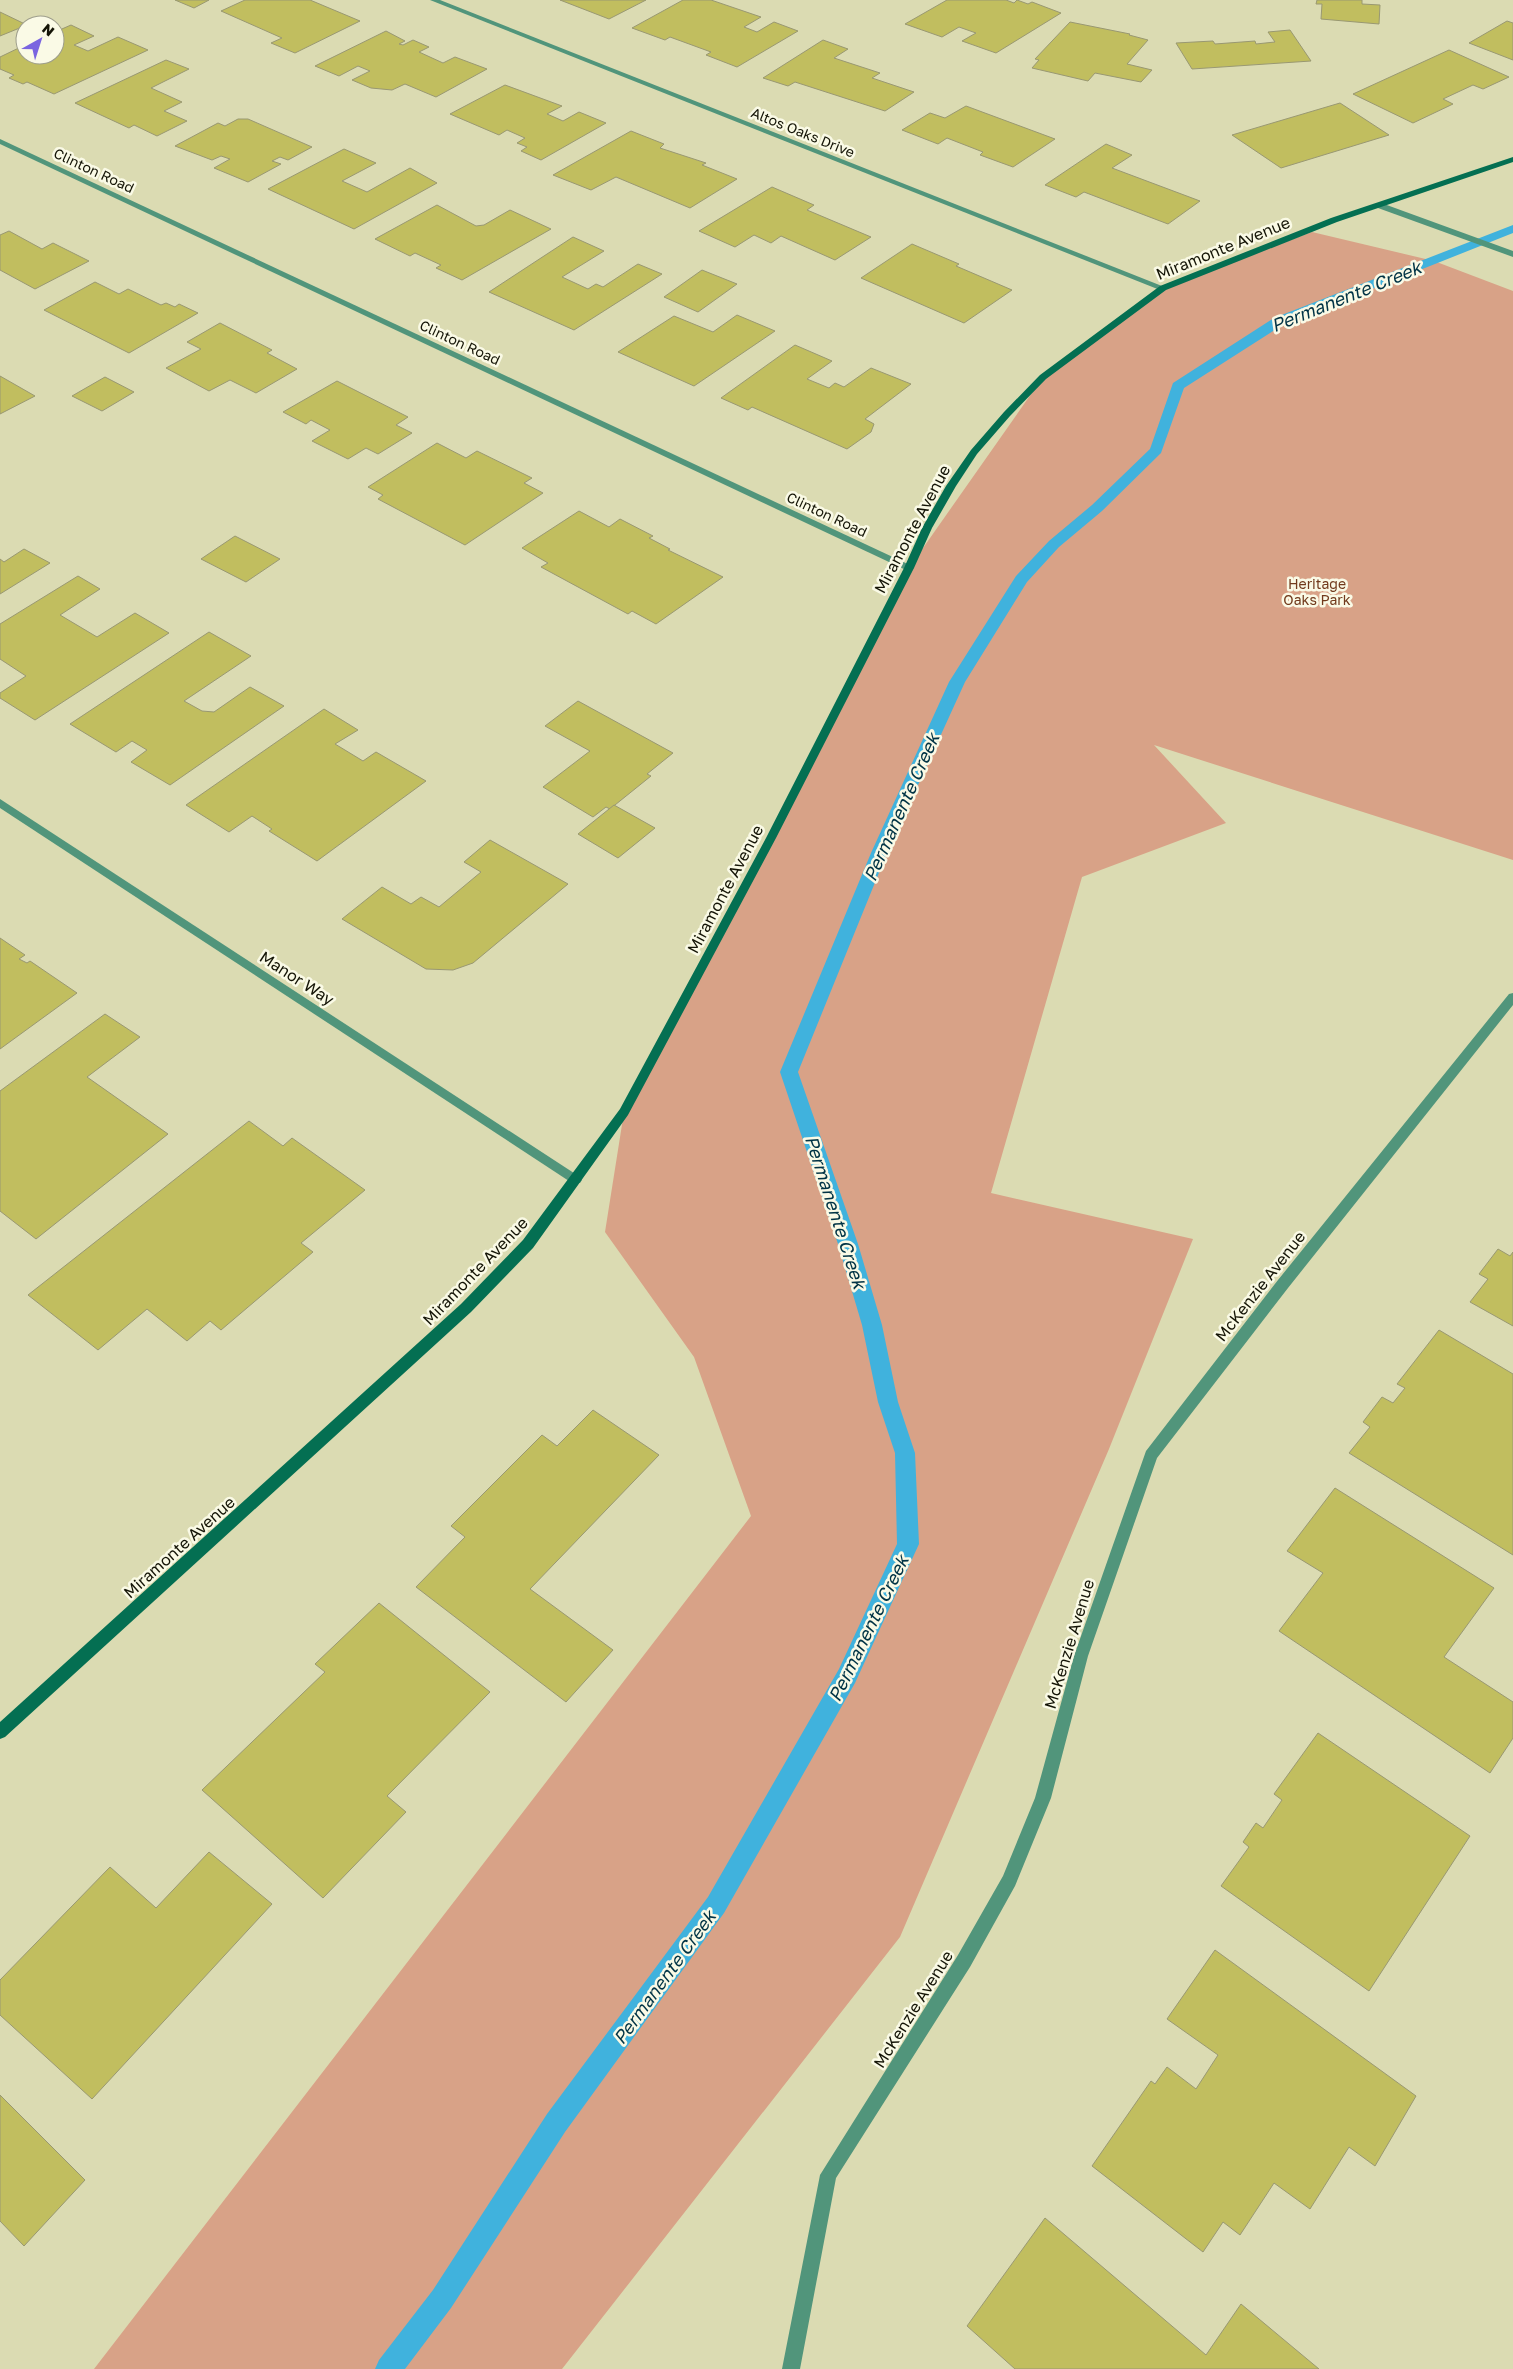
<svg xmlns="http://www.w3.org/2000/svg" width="1513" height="2369" font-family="'Golos Text',sans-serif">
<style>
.green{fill:#d8a287}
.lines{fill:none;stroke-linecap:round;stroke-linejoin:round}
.stream{fill:#40b2dd;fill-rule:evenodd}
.building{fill:#c1be5f;stroke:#999872}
.street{fill:#51957b;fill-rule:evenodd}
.secondary{fill:#046f52;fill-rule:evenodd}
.labels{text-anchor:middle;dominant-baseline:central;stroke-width:5;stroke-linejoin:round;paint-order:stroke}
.far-street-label{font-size:14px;fill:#141406;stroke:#fafae6}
.far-park-label{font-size:14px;fill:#713a1c;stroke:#fafae6}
.street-label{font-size:16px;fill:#141406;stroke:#fafae6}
.water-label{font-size:18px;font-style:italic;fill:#003345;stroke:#fafae6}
</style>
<rect width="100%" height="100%" fill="#dbdbb2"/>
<polygon class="green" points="1312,232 1434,261 1513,291 1513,860 1154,745 1226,823 1082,877 991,1193 1193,1239 1109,1449 900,1937 562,2369 94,2369 751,1516 694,1357 605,1232 624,1112 909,568 1043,377 1163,288"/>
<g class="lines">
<polygon class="stream" points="1513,225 1513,233 1284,324 1184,388 1161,453 1102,511 1059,547 1027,582 965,682 887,853 798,1072 858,1244 882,1325 898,1402 915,1453 919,1544 855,1683 724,1913 565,2132 451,2308 405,2369 375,2369 379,2360 433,2290 547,2114 708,1897 839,1669 897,1544 895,1453 878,1402 862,1325 838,1244 780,1072 871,853 949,682 1016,576 1049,541 1092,505 1150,449 1173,383 1274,318"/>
</g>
<g class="building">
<polygon points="175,0 209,0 194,8"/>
<polygon points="245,0 310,0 360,21 295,53 271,43 282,38 221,11"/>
<polygon points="560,0 646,0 609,19"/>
<polygon points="683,0 711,0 761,17 744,27 757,32 774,22 798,31 737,67 706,55 711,52 670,37 665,40 632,28"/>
<polygon points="947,0 1006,0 1014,3 1017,0 1028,4 1032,2 1061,13 996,53 962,41 976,33 959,27 942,37 905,24"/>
<polygon points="1317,0 1362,0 1362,4 1380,5 1379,24 1321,19 1322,4 1316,4"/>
<polygon points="0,12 27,25 0,36"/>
<polygon points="1507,21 1513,23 1513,60 1469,43"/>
<polygon points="1070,22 1130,34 1129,35 1148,40 1127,64 1152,70 1141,82 1095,73 1088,81 1032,68 1039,60 1035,59"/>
<polygon points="71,25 94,36 74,45 88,51 118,37 148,50 54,94 27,82 23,84 9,78 14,75 0,69 0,57 25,45 25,55 55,55 55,32"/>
<polygon points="1290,30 1311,61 1192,69 1176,43 1213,41 1215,44 1255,41 1256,44 1275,42 1268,32"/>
<polygon points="386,31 405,41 399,44 403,45 413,40 429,47 419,52 443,63 455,57 487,69 436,97 405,84 392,90 371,88 352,80 370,71 358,66 339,76 315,66"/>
<polygon points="823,40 848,49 834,58 880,73 872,78 914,92 885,111 795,82 788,86 763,78"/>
<polygon points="1449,50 1509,77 1483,89 1473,85 1443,99 1453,104 1413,123 1353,94"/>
<polygon points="166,60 189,69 151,88 182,102 164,111 187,121 157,136 134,125 129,128 75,103"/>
<polygon points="505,85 562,106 547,114 563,121 579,112 606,123 541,160 521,151 527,147 517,143 525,138 507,130 499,135 450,114"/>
<polygon points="1340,103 1389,135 1281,168 1232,135"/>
<polygon points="966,106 1055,139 1013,167 980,155 983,152 947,138 938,144 902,130 930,113 945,118"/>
<polygon points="238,119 248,119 312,147 288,160 280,157 272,161 281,164 248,182 214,168 230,159 221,156 212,160 175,146 218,123 225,126"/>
<polygon points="631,131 664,144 660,148 706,163 702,165 737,179 690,208 616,177 591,190 553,175"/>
<polygon points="1106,144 1132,155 1112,168 1200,201 1168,224 1084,192 1076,197 1045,185"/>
<polygon points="344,149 376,163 342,181 367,192 410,168 437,183 354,229 268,189"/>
<polygon points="772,187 814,205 807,210 871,237 835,260 781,236 771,243 754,235 735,247 699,231"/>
<polygon points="437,205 476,226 484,225 510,210 551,229 462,280 436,268 441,265 415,253 410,256 375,239"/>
<polygon points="9,231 42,249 53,243 89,261 35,289 0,270 0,235"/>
<polygon points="573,237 604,251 562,277 588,289 596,284 603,287 638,264 662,274 574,330 489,292"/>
<polygon points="912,244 959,264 956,266 1012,290 964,323 861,278"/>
<polygon points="702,270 737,284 698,312 664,297"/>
<polygon points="95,282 119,294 128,289 161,305 166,303 175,307 179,304 198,313 129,353 44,310"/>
<polygon points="737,315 775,331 694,386 618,352 674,316 713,332"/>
<polygon points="220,323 272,350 267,353 297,369 256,393 230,380 209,391 166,368 201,349 187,342"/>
<polygon points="795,345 832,361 807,379 829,388 835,383 844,387 871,368 911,384 865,419 874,424 871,432 847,449 752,407 748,410 721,398"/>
<polygon points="0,376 35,396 0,414"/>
<polygon points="105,377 134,392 102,411 72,396"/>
<polygon points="337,381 408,417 396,425 412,433 378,454 366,448 348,459 312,441 330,430 311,420 306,424 283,412"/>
<polygon points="437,443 466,458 477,451 532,478 524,483 543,493 465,545 378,499 383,495 368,487"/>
<polygon points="579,511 609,527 620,519 653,536 649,538 670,549 668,550 723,577 656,624 632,611 628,614 541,567 548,563 522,548"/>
<polygon points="235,536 280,559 246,582 201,559"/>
<polygon points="24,549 50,563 0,594 0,559 4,562"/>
<polygon points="78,576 100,589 60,615 97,637 135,613 169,633 35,720 0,698 0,693 26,676 0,659 0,624"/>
<polygon points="209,632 251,656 184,701 202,711 214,712 250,687 284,706 170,785 131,762 147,750 132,741 116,752 70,724"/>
<polygon points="578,701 673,753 647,774 651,776 610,809 606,807 593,817 543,787 590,751 545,726"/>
<polygon points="324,709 358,730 335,744 363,761 376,752 426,781 317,861 269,831 272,829 252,816 229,832 186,805"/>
<polygon points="614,805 655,828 618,858 578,834"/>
<polygon points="490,840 568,884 473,963 453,970 426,969 342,919 382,887 411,904 421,897 439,907 481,872 464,862"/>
<polygon points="0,938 25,955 19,959 27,963 30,961 77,993 0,1049"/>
<polygon points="105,1014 140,1037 87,1077 168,1134 36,1239 0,1211 0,1091"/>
<polygon points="249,1121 283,1146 292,1138 365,1190 301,1243 313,1252 221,1330 210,1321 187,1341 147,1309 98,1350 28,1295"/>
<polygon points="1498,1249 1510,1256 1513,1252 1513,1326 1470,1302 1488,1279 1479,1274"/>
<polygon points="1439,1330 1513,1374 1513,1555 1349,1453 1370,1427 1363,1422 1382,1397 1393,1403 1405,1388 1397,1384"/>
<polygon points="593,1410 659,1455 530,1589 613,1650 566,1702 416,1587 465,1537 451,1526 542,1435 557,1446"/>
<polygon points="1335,1488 1494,1588 1444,1657 1513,1702 1513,1738 1490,1773 1279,1631 1323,1573 1287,1551"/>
<polygon points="379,1603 490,1692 387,1796 406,1812 323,1898 202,1790 325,1672 315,1664"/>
<polygon points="1318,1733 1470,1836 1369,1991 1221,1886 1249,1847 1243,1842 1256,1823 1263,1828 1282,1800 1274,1794"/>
<polygon points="209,1852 272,1904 92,2099 0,2015 0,1980 110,1867 156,1908"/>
<polygon points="1215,1950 1416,2096 1375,2166 1349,2147 1310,2209 1274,2183 1240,2235 1223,2222 1203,2252 1092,2166 1151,2081 1155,2084 1167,2067 1196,2089 1218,2055 1167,2019"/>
<polygon points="0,2095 85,2180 24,2246 0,2221"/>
<polygon points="1045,2218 1206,2355 1241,2304 1319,2369 1015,2369 967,2326"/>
</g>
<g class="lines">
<g class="street">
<polygon points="430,0 440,0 1167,288 1160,290"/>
<polygon points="0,139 912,566 914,568 909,571 906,570 0,144"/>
<polygon points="1378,204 1384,204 1513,251 1513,257 1378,208"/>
<polygon points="0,799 580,1177 582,1180 580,1183 572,1183 0,808"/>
<polygon points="1513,993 1513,1005 1288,1288 1157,1458 1088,1656 1051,1798 1015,1886 970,1967 836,2178 800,2369 782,2369 820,2175 958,1955 1003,1876 1035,1798 1074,1656 1146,1451 1278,1280 1509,994"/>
</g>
<polygon class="secondary" points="1513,157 1513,162 1337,222 1166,290 1046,379 1010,416 977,454 956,486 932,528 914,568 776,838 628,1115 533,1248 471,1312 5,1737 0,1739 0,1722 461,1304 523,1240 620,1109 766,838 904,568 922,528 946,486 971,450 1004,412 1040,375 1160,286 1331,218"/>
</g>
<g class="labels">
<g class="far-street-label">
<text transform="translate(803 132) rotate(22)">Altos Oaks Drive</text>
<text transform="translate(94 170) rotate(25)">Clinton Road</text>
<text transform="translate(460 342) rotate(25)">Clinton Road</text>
<text transform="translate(827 514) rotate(25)">Clinton Road</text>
</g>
<g class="far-park-label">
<text x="1317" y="583">Heritage<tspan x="1317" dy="16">Oaks Park</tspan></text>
</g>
<g class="street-label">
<text transform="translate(1223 248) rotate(-22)">Miramonte Avenue</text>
<text transform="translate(912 529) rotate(-62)">Miramonte Avenue</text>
<text transform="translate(725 889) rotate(-62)">Miramonte Avenue</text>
<text transform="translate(297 978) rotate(33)">Manor Way</text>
<text transform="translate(475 1271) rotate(-46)">Miramonte Avenue</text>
<text transform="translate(1260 1286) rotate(-52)">McKenzie Avenue</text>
<text transform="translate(179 1547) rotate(-42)">Miramonte Avenue</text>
<text transform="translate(1069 1644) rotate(-73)">McKenzie Avenue</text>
<text transform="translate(913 2009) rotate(-58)">McKenzie Avenue</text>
</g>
<g class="water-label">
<text transform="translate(1346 296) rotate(-22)">Permanente Creek</text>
<text transform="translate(901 807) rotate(-66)">Permanente Creek</text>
<text transform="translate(836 1212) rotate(72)">Permanente Creek</text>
<text transform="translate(868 1628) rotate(-64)">Permanente Creek</text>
<text transform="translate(664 1977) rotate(-54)">Permanente Creek</text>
</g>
</g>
<g transform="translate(40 40) rotate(39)"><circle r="24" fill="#fafae6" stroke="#9e9e8c"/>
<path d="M0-4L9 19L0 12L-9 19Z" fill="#7a65e0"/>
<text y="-8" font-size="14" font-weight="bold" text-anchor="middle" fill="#141406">N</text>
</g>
</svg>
